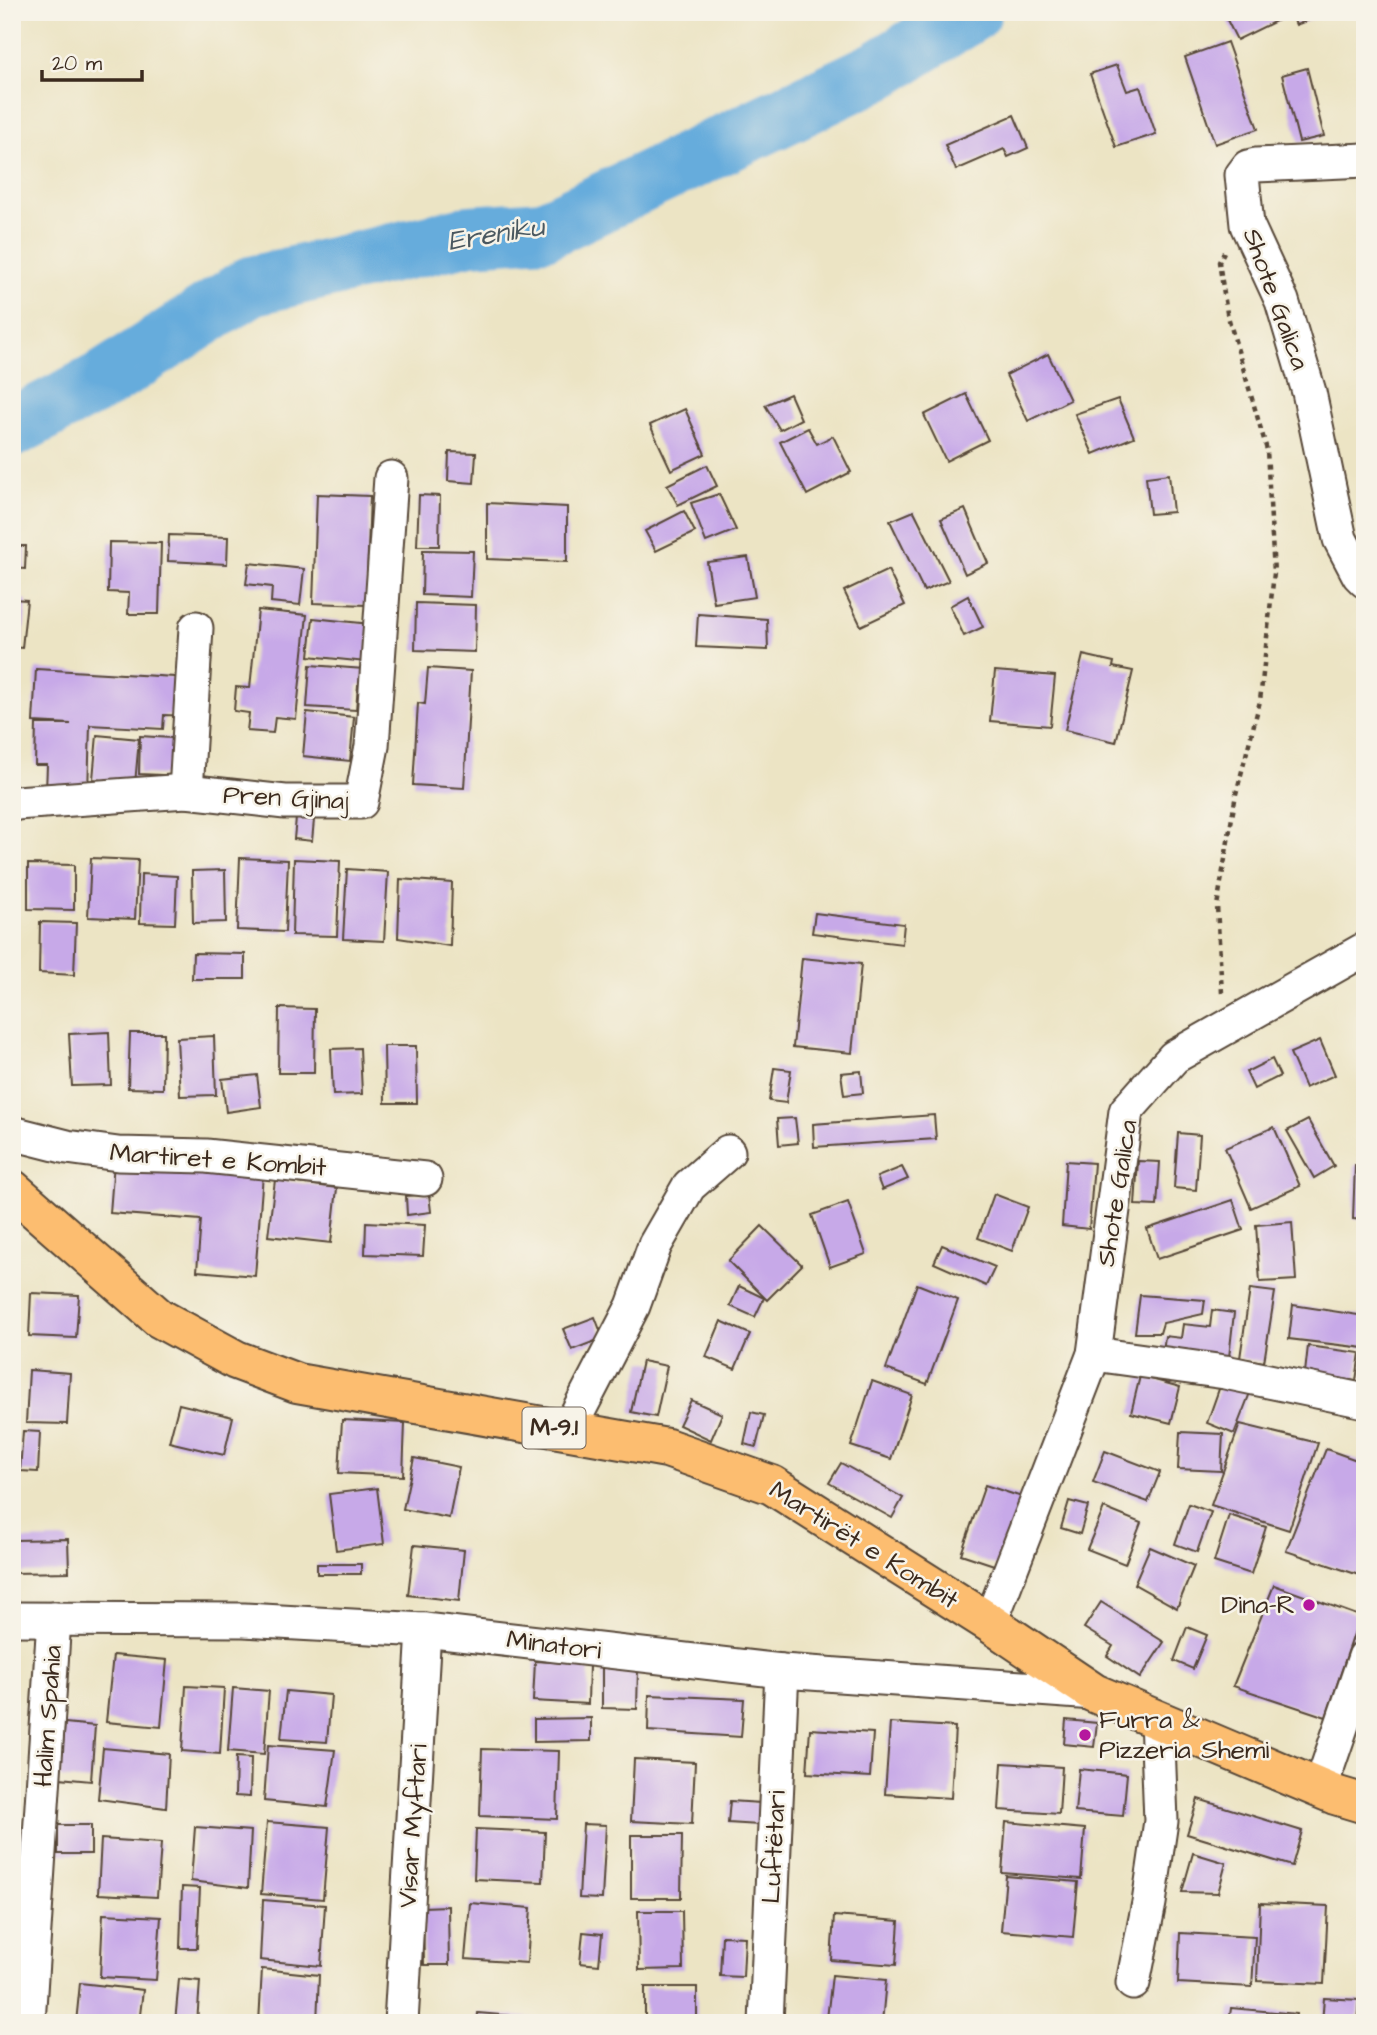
<svg xmlns="http://www.w3.org/2000/svg" width="1377" height="2035" font-family="'Architects Daughter',sans-serif">
<style>
.lines{fill:none;stroke-linecap:round;stroke-linejoin:round}
.river{stroke:#66acdc;stroke-width:60}
.building{fill:#c7a9e8}
.street-casing{stroke:#564637;stroke-width:37}
.primary-casing{stroke:#564637;stroke-width:42}
.path{stroke:#564637;stroke-width:4.5;stroke-dasharray:5 5;stroke-linecap:butt}
.street{stroke:#fff;stroke-width:33}
.primary{stroke:#fcbd6f;stroke-width:38}
.poi-dot{fill:#b5179e;stroke:#f7f3e8;stroke-width:2.5}
.labels{text-anchor:middle;dominant-baseline:central;stroke-width:5;stroke-linejoin:round;paint-order:stroke}
.shield{fill:#f7f3e8;stroke:#73665b;stroke-width:2}
.shield-label{font-size:24px;font-weight:bold;fill:#3b2a1e}
.street-label{font-size:26px;fill:#3b2a1e;stroke:#f7f3e8}
.poi-label{font-size:26px;fill:#3b2a1e;stroke:#f7f3e8;text-anchor:end}
.water-label{font-size:28px;font-style:italic;fill:#4a5860;stroke:#f7f3e8}
</style>
<rect width="100%" height="100%" fill="#f7f3e8"/>
<filter id="ink" filterUnits="userSpaceOnUse"><feTurbulence type="fractalNoise" baseFrequency=".0143" numOctaves="2"/><feDisplacementMap in="SourceGraphic" scale="14" xChannelSelector="R" yChannelSelector="G"/><feConvolveMatrix kernelMatrix="1 2 1 2 8 2 1 2 1" color-interpolation-filters="sRGB"/></filter>
<filter id="wash" filterUnits="userSpaceOnUse"><feTurbulence type="fractalNoise" baseFrequency=".00686" numOctaves="4" result="noise"/><feDisplacementMap in="SourceGraphic" scale="28" xChannelSelector="R" yChannelSelector="G"/><feGaussianBlur stdDeviation="1.57" result="paint"/><feColorMatrix in="noise" values="0 0 0 0 0 0 0 0 0 0 0 0 0 0 0 0 0 1.4 0 .05"/><feComposite in="paint" operator="in"/></filter>
<g filter="url(#wash)">
<rect width="100%" height="100%" fill="#ece4c4"/>
<g class="lines">
<polyline class="river" points="12,428 106,379 251,286 470,235 544,230 879,70 972,12"/>
</g>
<g id="blocks">
<g class="building">
<polygon points="1223,12 1279,12 1282,18 1237,40"/>
<polygon points="1290,12 1330,12 1296,25"/>
<polygon points="1227,42 1258,129 1215,144 1185,57"/>
<polygon points="1117,65 1127,91 1140,87 1156,134 1116,147 1090,74"/>
<polygon points="1307,68 1324,136 1299,142 1282,75"/>
<polygon points="1014,115 1028,148 1008,157 1004,149 956,170 945,145"/>
<polygon points="1048,354 1070,400 1028,421 1006,375"/>
<polygon points="790,394 801,419 780,430 765,405"/>
<polygon points="966,394 988,440 946,461 924,415"/>
<polygon points="1118,399 1134,437 1093,454 1075,414"/>
<polygon points="685,409 705,454 671,470 650,425"/>
<polygon points="808,428 817,444 833,436 851,472 807,495 780,442"/>
<polygon points="449,452 476,453 474,483 448,481"/>
<polygon points="707,465 717,486 678,505 667,485"/>
<polygon points="1169,474 1173,512 1150,514 1146,477"/>
<polygon points="317,494 370,496 366,605 313,603"/>
<polygon points="719,494 736,530 706,542 691,503"/>
<polygon points="419,495 440,496 439,546 417,546"/>
<polygon points="487,503 567,507 567,562 487,559"/>
<polygon points="965,509 988,563 965,574 941,519"/>
<polygon points="684,511 695,532 656,551 645,531"/>
<polygon points="914,511 949,581 924,591 890,521"/>
<polygon points="169,535 228,537 227,564 168,561"/>
<polygon points="109,542 161,543 159,614 128,614 129,593 108,592"/>
<polygon points="12,546 26,546 25,569 12,568"/>
<polygon points="423,550 473,551 471,597 422,595"/>
<polygon points="748,557 755,597 714,603 707,562"/>
<polygon points="249,563 304,569 300,605 271,602 272,587 246,584"/>
<polygon points="888,570 905,605 861,626 844,591"/>
<polygon points="968,596 983,627 964,636 950,606"/>
<polygon points="12,599 27,600 22,648 12,647"/>
<polygon points="416,603 476,605 475,652 415,650"/>
<polygon points="258,610 307,615 296,719 275,717 273,733 247,731 249,713 234,711 236,687 250,688"/>
<polygon points="698,614 767,619 768,650 696,647"/>
<polygon points="313,618 370,624 366,662 309,656"/>
<polygon points="1083,655 1114,662 1113,667 1133,671 1116,742 1065,730"/>
<polygon points="310,665 364,669 367,685 358,685 356,710 307,707"/>
<polygon points="428,668 471,671 464,788 413,785 418,703 425,704"/>
<polygon points="36,669 192,678 190,716 164,715 163,729 90,725 88,792 46,791 47,765 35,765 36,724 71,724 33,722"/>
<polygon points="995,671 1055,676 1050,726 990,721"/>
<polygon points="307,712 354,717 350,761 303,756"/>
<polygon points="97,735 139,739 135,784 93,779"/>
<polygon points="140,736 187,739 185,776 139,774"/>
<polygon points="296,818 314,820 312,841 294,839"/>
<polygon points="91,858 138,860 135,919 88,917"/>
<polygon points="240,858 288,860 285,932 237,930"/>
<polygon points="294,859 340,861 337,936 292,935"/>
<polygon points="28,864 74,865 74,910 28,909"/>
<polygon points="347,869 388,872 384,941 343,939"/>
<polygon points="225,870 226,922 193,923 192,871"/>
<polygon points="141,874 177,876 175,924 140,923"/>
<polygon points="400,879 452,883 450,946 398,938"/>
<polygon points="815,913 904,924 902,944 812,933"/>
<polygon points="40,922 76,923 74,975 39,973"/>
<polygon points="193,953 245,954 245,979 192,979"/>
<polygon points="802,958 861,964 852,1053 793,1047"/>
<polygon points="279,1008 315,1009 314,1073 278,1073"/>
<polygon points="109,1032 111,1085 72,1086 69,1034"/>
<polygon points="130,1033 164,1033 163,1089 128,1088"/>
<polygon points="214,1036 216,1095 180,1096 177,1038"/>
<polygon points="1320,1040 1335,1075 1305,1088 1290,1053"/>
<polygon points="384,1046 416,1046 417,1103 385,1103"/>
<polygon points="360,1048 362,1094 333,1095 331,1049"/>
<polygon points="1272,1059 1280,1076 1254,1089 1246,1072"/>
<polygon points="774,1068 791,1070 786,1103 769,1101"/>
<polygon points="861,1071 863,1093 844,1095 841,1073"/>
<polygon points="257,1075 261,1107 226,1112 222,1079"/>
<polygon points="934,1115 936,1139 814,1147 813,1124"/>
<polygon points="795,1118 798,1143 779,1145 777,1119"/>
<polygon points="1308,1120 1334,1166 1314,1178 1287,1131"/>
<polygon points="1274,1127 1300,1186 1251,1208 1225,1148"/>
<polygon points="1178,1133 1200,1135 1196,1190 1174,1188"/>
<polygon points="1066,1161 1094,1163 1089,1229 1062,1226"/>
<polygon points="1138,1161 1160,1162 1157,1206 1135,1205"/>
<polygon points="114,1162 263,1174 255,1276 197,1271 201,1220 110,1213"/>
<polygon points="1355,1165 1365,1165 1365,1220 1353,1219"/>
<polygon points="902,1167 908,1179 882,1190 877,1177"/>
<polygon points="275,1180 337,1188 331,1243 268,1236"/>
<polygon points="429,1194 431,1212 407,1215 406,1196"/>
<polygon points="994,1194 1028,1207 1012,1251 978,1238"/>
<polygon points="1233,1200 1243,1230 1157,1259 1147,1229"/>
<polygon points="848,1202 866,1254 830,1267 812,1215"/>
<polygon points="366,1222 425,1225 423,1256 365,1254"/>
<polygon points="1292,1222 1296,1280 1260,1282 1256,1225"/>
<polygon points="762,1226 802,1265 767,1300 728,1261"/>
<polygon points="942,1245 995,1267 986,1286 934,1263"/>
<polygon points="917,1284 958,1300 927,1384 886,1369"/>
<polygon points="739,1286 764,1298 755,1317 730,1306"/>
<polygon points="1250,1289 1275,1292 1264,1362 1240,1358"/>
<polygon points="31,1293 79,1295 76,1338 29,1336"/>
<polygon points="1140,1295 1205,1300 1203,1314 1163,1323 1160,1333 1135,1333"/>
<polygon points="1293,1305 1365,1316 1365,1348 1289,1339"/>
<polygon points="1212,1310 1234,1313 1228,1366 1162,1359 1165,1336 1181,1338 1183,1324 1210,1327"/>
<polygon points="595,1317 603,1338 572,1350 563,1329"/>
<polygon points="721,1321 750,1334 735,1369 706,1357"/>
<polygon points="1308,1346 1360,1353 1356,1381 1305,1373"/>
<polygon points="642,1361 667,1366 656,1417 631,1412"/>
<polygon points="29,1370 70,1373 67,1424 26,1423"/>
<polygon points="1224,1375 1253,1385 1234,1434 1207,1423"/>
<polygon points="1140,1376 1180,1387 1171,1423 1131,1413"/>
<polygon points="872,1381 912,1395 891,1459 851,1446"/>
<polygon points="691,1400 722,1414 711,1440 679,1425"/>
<polygon points="179,1404 233,1417 224,1455 169,1442"/>
<polygon points="751,1412 764,1415 756,1447 744,1444"/>
<polygon points="342,1420 405,1423 403,1476 339,1473"/>
<polygon points="1240,1424 1318,1443 1289,1530 1211,1505"/>
<polygon points="23,1431 40,1432 38,1472 20,1471"/>
<polygon points="1180,1432 1223,1434 1221,1471 1178,1469"/>
<polygon points="1326,1449 1365,1463 1365,1577 1286,1551"/>
<polygon points="1105,1451 1160,1472 1148,1502 1093,1482"/>
<polygon points="414,1458 459,1467 449,1518 403,1509"/>
<polygon points="841,1463 903,1498 892,1518 829,1483"/>
<polygon points="985,1485 1028,1499 1003,1568 961,1554"/>
<polygon points="377,1488 384,1544 336,1550 329,1494"/>
<polygon points="1069,1501 1088,1506 1080,1534 1061,1528"/>
<polygon points="1189,1504 1211,1512 1197,1552 1175,1544"/>
<polygon points="1104,1508 1141,1523 1125,1564 1087,1549"/>
<polygon points="1229,1515 1266,1527 1251,1574 1214,1562"/>
<polygon points="68,1539 69,1572 13,1573 13,1540"/>
<polygon points="414,1545 464,1550 459,1601 408,1595"/>
<polygon points="1150,1547 1194,1566 1177,1608 1134,1584"/>
<rect x="317" y="1564" width="44" height="10"/>
<polygon points="1274,1585 1360,1616 1326,1717 1233,1686"/>
<polygon points="1101,1602 1164,1642 1140,1678 1107,1656 1113,1646 1084,1628"/>
<polygon points="1187,1627 1207,1635 1193,1669 1174,1661"/>
<polygon points="113,1655 167,1660 161,1727 106,1722"/>
<polygon points="535,1661 589,1664 588,1704 533,1701"/>
<polygon points="602,1666 638,1667 637,1709 602,1708"/>
<polygon points="186,1686 224,1688 220,1754 182,1751"/>
<polygon points="233,1688 269,1691 264,1754 228,1751"/>
<polygon points="286,1691 331,1695 327,1742 281,1739"/>
<polygon points="649,1695 744,1699 741,1737 648,1731"/>
<polygon points="591,1718 591,1741 534,1742 534,1719"/>
<polygon points="1066,1720 1097,1723 1094,1747 1064,1744"/>
<polygon points="65,1723 95,1726 91,1781 60,1778"/>
<polygon points="890,1723 955,1727 951,1798 885,1794"/>
<polygon points="810,1729 873,1733 870,1777 807,1773"/>
<polygon points="268,1745 335,1750 327,1807 264,1801"/>
<polygon points="103,1748 169,1754 166,1808 98,1799"/>
<polygon points="482,1749 559,1751 557,1819 480,1816"/>
<polygon points="236,1757 251,1758 250,1797 235,1796"/>
<polygon points="634,1759 695,1762 692,1824 631,1821"/>
<polygon points="1002,1763 1062,1767 1059,1814 999,1810"/>
<polygon points="1079,1769 1127,1774 1123,1816 1075,1812"/>
<polygon points="1198,1799 1302,1831 1292,1866 1187,1834"/>
<polygon points="730,1801 761,1803 759,1825 728,1823"/>
<polygon points="267,1822 329,1827 323,1899 261,1894"/>
<polygon points="1006,1822 1085,1829 1081,1879 1002,1873"/>
<polygon points="583,1824 606,1825 602,1899 579,1898"/>
<rect x="58" y="1825" width="33" height="29"/>
<polygon points="195,1827 251,1831 248,1888 191,1881"/>
<polygon points="476,1829 545,1832 543,1882 474,1879"/>
<polygon points="631,1835 682,1835 681,1898 631,1898"/>
<polygon points="101,1839 161,1843 157,1897 98,1894"/>
<polygon points="1193,1853 1226,1863 1218,1893 1182,1892"/>
<polygon points="1006,1876 1078,1882 1073,1937 1001,1931"/>
<polygon points="182,1887 200,1888 197,1948 180,1948"/>
<polygon points="1363,1899 1365,1899 1365,1944 1361,1944"/>
<polygon points="263,1900 325,1905 321,1966 260,1960"/>
<polygon points="470,1903 531,1908 527,1963 465,1959"/>
<polygon points="1260,1903 1328,1906 1324,1984 1257,1981"/>
<polygon points="448,1906 449,1965 424,1965 423,1907"/>
<polygon points="638,1911 682,1911 683,1969 639,1970"/>
<polygon points="103,1914 161,1917 156,1980 100,1977"/>
<polygon points="834,1916 899,1921 896,1965 831,1960"/>
<polygon points="583,1932 602,1934 599,1965 580,1963"/>
<polygon points="1180,1933 1255,1937 1252,1987 1178,1983"/>
<polygon points="722,1936 745,1937 743,1977 720,1976"/>
<polygon points="262,1969 319,1975 317,2023 259,2023"/>
<polygon points="832,1975 886,1980 882,2023 827,2019"/>
<polygon points="179,1979 200,1981 197,2023 175,2023"/>
<polygon points="80,1983 143,1990 139,2023 76,2023"/>
<rect x="645" y="1987" width="52" height="36"/>
<polygon points="1324,1998 1359,2000 1357,2023 1322,2023"/>
<polygon points="1231,2008 1296,2014 1295,2023 1229,2023"/>
<polygon points="478,2013 545,2019 545,2023 477,2023"/>
</g>
</g>
</g>
<g filter="url(#ink)">
<use href="#blocks" fill-opacity="0" stroke="#564637" stroke-width="2"/>
<g class="lines">
<g class="street-casing">
<g id="street">
<polyline points="1365,160 1256,165 1248,167 1242,175 1247,225 1282,301 1309,392 1340,539 1359,575 1365,581"/>
<polyline points="186,791 196,628"/>
<polyline points="12,805 16,803 186,791 285,802 361,802 372,746 391,478"/>
<polyline points="12,1133 67,1147 118,1154 206,1156 425,1179"/>
<polyline points="1094,1354 1225,1372 1365,1401"/>
<polyline points="568,1431 633,1306 655,1245 689,1186 728,1152"/>
<polyline points="12,1619 244,1620 424,1630 782,1671 1094,1693"/>
<polyline points="990,1623 1094,1354 1126,1111 1174,1057 1365,949"/>
<polyline points="1320,1789 1365,1657"/>
<polyline points="1133,1983 1149,1903 1161,1821 1157,1718"/>
<polyline points="28,2023 54,1619"/>
<polyline points="401,2023 424,1630"/>
<polyline points="766,2023 782,1671"/>
</g>
</g>
<g class="primary-casing">
<polyline id="primary" points="12,1189 159,1318 236,1360 297,1383 667,1448 772,1485 990,1623 1094,1693 1335,1795 1365,1804"/>
</g>
<polyline class="path" points="1222,993 1217,906 1236,794 1260,701 1274,573 1267,450 1227,313 1219,262 1224,252"/>
<use href="#street" class="street"/>
<use href="#primary" class="primary"/>
</g>
</g>
<g class="poi-dot">
<circle cx="1309" cy="1605" r="7"/>
<circle cx="1085" cy="1735" r="7"/>
</g>
<g class="labels">
<rect class="shield" x="522.5" y="1407.5" width="63" height="41" rx="5"/>
<g class="shield-label">
<text x="554" y="1428">M-9.1</text>
</g>
<g class="street-label">
<text transform="translate(1276 299) rotate(70)">Shote Galica</text>
<text transform="translate(286 798) rotate(3)">Pren Gjinaj</text>
<text transform="translate(218 1160) rotate(4)">Martiret e Kombit</text>
<text transform="translate(1117 1193) rotate(-81)">Shote Galica</text>
<text transform="translate(864 1545) rotate(32)">Martirët e Kombit</text>
<text transform="translate(554 1645) rotate(7)">Minatori</text>
<text transform="translate(48 1716) rotate(-86)">Halim Spahia</text>
<text transform="translate(413 1826) rotate(-86)">Visar Myftari</text>
<text transform="translate(774 1847) rotate(-87)">Luftëtari</text>
</g>
<g class="poi-label">
<text x="1295" y="1605">Dina-R</text>
<text x="1099" y="1720" text-anchor="start">Furra &amp;<tspan x="1099" dy="30">Pizzeria Shemi</tspan></text>
</g>
<g class="water-label">
<text transform="translate(496 234) rotate(-9)">Ereniku</text>
</g>
</g>
<rect width="1377" height="2035" fill="none" stroke="#f7f3e8" stroke-width="42"/>
<path d="M42 70v10h100v-10" fill="none" stroke="#3b2a1e" stroke-width="3.5"/>
<text x="52" y="70" font-size="21" fill="#3b2a1e" stroke="#f7f3e8" stroke-width="5" paint-order="stroke">20 m</text>
</svg>
